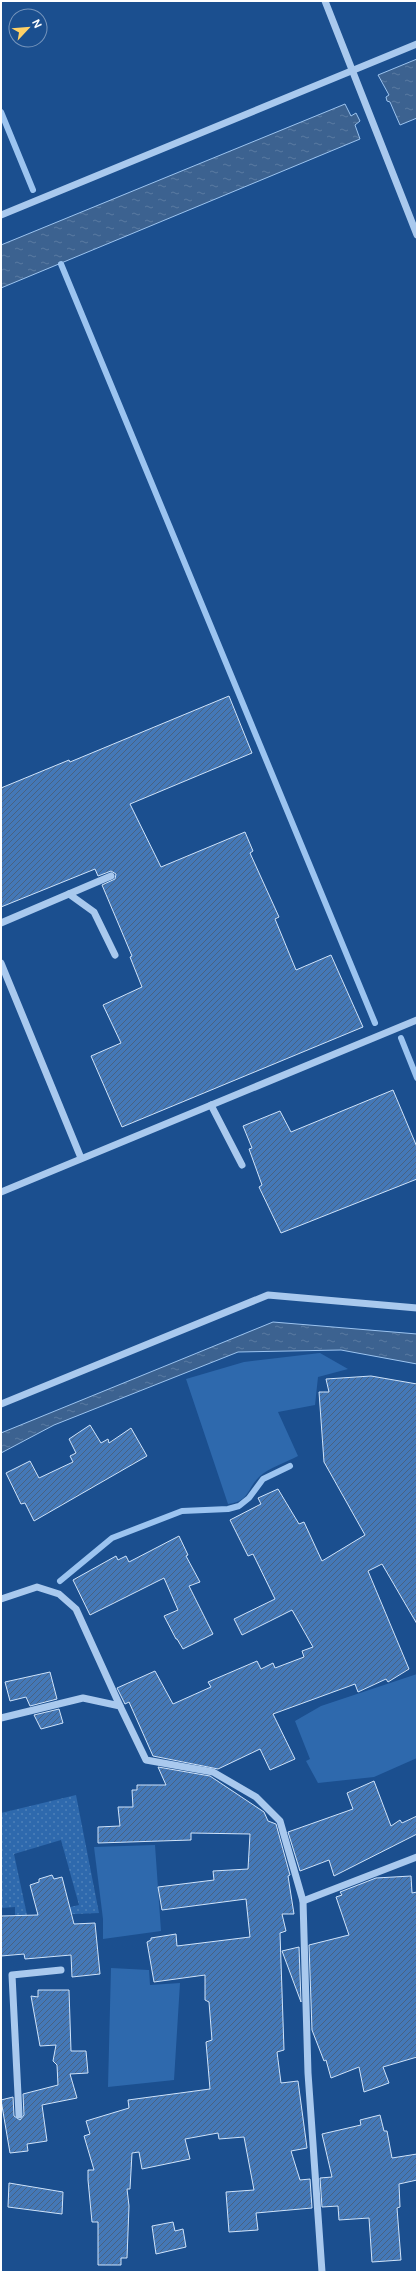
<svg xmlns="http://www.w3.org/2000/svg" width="418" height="2273" font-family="'DM Sans',sans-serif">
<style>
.grass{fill:#2e69ad}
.garden{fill:url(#garden-dots)}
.water{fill:url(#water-ripples);stroke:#9cc4f0}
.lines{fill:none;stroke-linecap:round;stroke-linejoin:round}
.stream{stroke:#9cc4f0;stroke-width:6}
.building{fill:url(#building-hatch);stroke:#cfe3fa}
.minor{stroke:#a9c9ee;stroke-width:7}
</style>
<defs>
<pattern id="garden-dots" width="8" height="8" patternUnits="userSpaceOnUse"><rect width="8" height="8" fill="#2e69ad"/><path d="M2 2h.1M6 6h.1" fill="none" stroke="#4d80b9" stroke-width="1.8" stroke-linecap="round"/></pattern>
<pattern id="water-ripples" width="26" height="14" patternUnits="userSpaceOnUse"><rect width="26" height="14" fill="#3c6290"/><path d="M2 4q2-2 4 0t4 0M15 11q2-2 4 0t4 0" fill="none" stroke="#597aa1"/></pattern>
<pattern id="building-hatch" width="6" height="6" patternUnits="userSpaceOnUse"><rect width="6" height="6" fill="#4478b7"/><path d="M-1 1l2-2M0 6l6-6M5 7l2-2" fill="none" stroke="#486282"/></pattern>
</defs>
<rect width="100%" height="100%" fill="#1b4f8f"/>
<g class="grass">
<path d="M320,1353L348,1369L318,1377L315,1405L278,1412L298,1456C287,1462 268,1468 259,1477C247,1489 249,1502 228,1504L186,1379L244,1362Z"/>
<polygon points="417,1674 417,1758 374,1777 318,1783 306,1761 310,1759 295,1721 321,1706"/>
<polygon points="155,1845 161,1931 103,1939 103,1919 94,1847"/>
<polygon points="111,1968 149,1970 150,1985 180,1983 174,2080 108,2087"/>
</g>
<polygon class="garden" points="76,1795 99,1913 30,1916 79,1905 61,1840 14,1854 27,1915 15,1916 15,1907 1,1908 1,1813"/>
<g class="water">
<polygon points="417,59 417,118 400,125 390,102 387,101 386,97 389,95 378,75"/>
<polygon points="345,104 351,116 356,113 360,121 355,125 360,139 1,288 1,245"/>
<polygon points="273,1322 417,1334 417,1364 341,1350 238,1352 54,1425 1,1453 1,1433"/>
</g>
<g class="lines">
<g class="stream">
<polyline points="1,112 33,190"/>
<polyline points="61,264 375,1023"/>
<polyline points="401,1038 417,1078"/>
<polyline points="60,1581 112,1538 182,1511 228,1509 239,1506 249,1498 263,1479 290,1466"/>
</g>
</g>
<g class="building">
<polygon points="229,696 252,753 130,804 161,867 245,832 253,851 250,853 279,917 275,919 296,970 331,955 363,1027 122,1127 91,1056 121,1043 103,1005 142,987 130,957 132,956 102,885 115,879 116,874 111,871 98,876 95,869 1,907 1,788 69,760 70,762"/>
<polygon points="393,1090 417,1147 417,1179 281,1233 259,1187 262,1185 249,1149 252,1148 243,1126 280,1111 291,1132"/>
<polygon points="371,1376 417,1384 417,1624 382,1564 368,1571 409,1669 388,1682 386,1679 358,1692 355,1684 273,1714 295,1759 270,1770 260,1749 218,1769 153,1756 129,1702 125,1704 117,1688 155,1671 173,1704 211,1687 208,1682 257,1661 261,1669 273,1663 275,1668 304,1657 302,1651 313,1647 292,1610 242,1635 234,1619 275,1599 253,1554 248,1556 230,1520 261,1504 258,1498 278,1489 299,1524 304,1522 322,1561 365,1535 324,1462 319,1392 329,1392 326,1379"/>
<polygon points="90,1425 101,1443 108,1439 109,1443 131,1428 147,1456 34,1521 25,1503 21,1504 6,1473 30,1461 39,1478 73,1462 70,1456 76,1453 69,1439"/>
<polygon points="179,1536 188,1555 186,1556 200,1582 189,1586 213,1634 183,1649 177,1639 176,1639 164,1616 178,1610 164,1578 90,1615 73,1580 116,1556 118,1560 126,1556 129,1562"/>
<polygon points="50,1672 57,1699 30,1706 26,1697 10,1701 5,1682"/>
<polygon points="59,1709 63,1723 41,1729 34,1715"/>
<polygon points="158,1767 210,1776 264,1812 268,1821 276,1824 290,1875 288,1876 294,1914 282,1914 286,1931 280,1933 284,2050 277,2052 281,2083 298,2081 307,2148 291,2151 300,2180 310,2179 312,2208 256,2213 258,2230 229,2232 226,2192 254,2190 244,2137 219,2139 218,2133 185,2139 190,2159 142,2169 139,2152 132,2153 130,2189 127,2189 129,2206 127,2258 121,2258 121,2265 98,2265 98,2222 92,2222 88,2180 88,2170 94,2170 84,2136 90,2134 86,2121 129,2108 128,2100 210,2089 206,2042 212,2040 209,2002 205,2000 205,1975 154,1982 147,1942 151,1940 151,1938 176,1934 177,1946 250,1937 246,1899 162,1910 158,1887 214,1880 213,1871 248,1869 250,1834 191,1833 191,1840 98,1843 98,1827 120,1826 118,1807 133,1807 132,1790 137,1790 137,1785 166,1785"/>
<polygon points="374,1781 391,1826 400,1820 402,1823 417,1816 417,1834 334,1876 329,1860 300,1871 288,1832 353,1809 347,1793"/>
<polygon points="52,1875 54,1879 62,1877 74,1924 95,1923 100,1974 72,1977 71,1955 25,1959 24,1954 1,1956 1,1916 38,1915 30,1885 39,1882 39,1879"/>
<polygon points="411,1876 412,1893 417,1892 417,2057 383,2067 389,2083 364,2092 359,2067 331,2078 326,2060 324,2061 312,2030 309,1945 349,1935 336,1897 342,1895 340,1892 376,1878"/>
<polygon points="299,1947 301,2002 282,1951"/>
<polygon points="38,1990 69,1990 71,2051 86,2051 88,2073 70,2074 77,2098 42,2105 47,2141 27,2144 28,2151 10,2153 1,2100 13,2097 14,2116 20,2120 24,2115 23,2094 58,2085 57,2065 53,2061 56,2045 40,2046 31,1996 38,1997"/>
<polygon points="380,2115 384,2131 387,2131 392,2158 417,2154 417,2180 399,2184 400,2207 397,2208 401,2260 372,2262 369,2218 339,2220 338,2206 322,2207 320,2178 332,2177 322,2134 361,2125 360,2120"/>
<polygon points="9,2183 63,2192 62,2214 8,2207"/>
<polygon points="173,2222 175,2231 183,2229 186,2247 156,2254 152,2226"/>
</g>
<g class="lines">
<g class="minor">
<polyline points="325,1 417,235"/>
<polyline points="1,215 417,44"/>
<polyline points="69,894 94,912 115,955"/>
<polyline points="1,923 111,876"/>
<polyline points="1,963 81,1158"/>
<polyline points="211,1105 242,1165"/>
<polyline points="1,1192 417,1020"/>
<polyline points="1,1404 268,1295 417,1308"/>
<polyline points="1,1599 37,1587 59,1594 76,1609 120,1706"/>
<polyline points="1,1718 83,1698 120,1706 146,1760 213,1772 256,1797 280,1821 303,1901 308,2073 322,2272"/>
<polyline points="303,1901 417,1857"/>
<polyline points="19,2115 12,1975 61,1970"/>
</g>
</g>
<rect width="418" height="2273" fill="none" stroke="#ffffff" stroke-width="4"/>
<g transform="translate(28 28) rotate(64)"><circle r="19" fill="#1b4f8f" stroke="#7695bc"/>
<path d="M0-3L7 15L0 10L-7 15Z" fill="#ffd166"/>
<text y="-6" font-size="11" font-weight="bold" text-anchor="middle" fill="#ffffff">N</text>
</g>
</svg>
